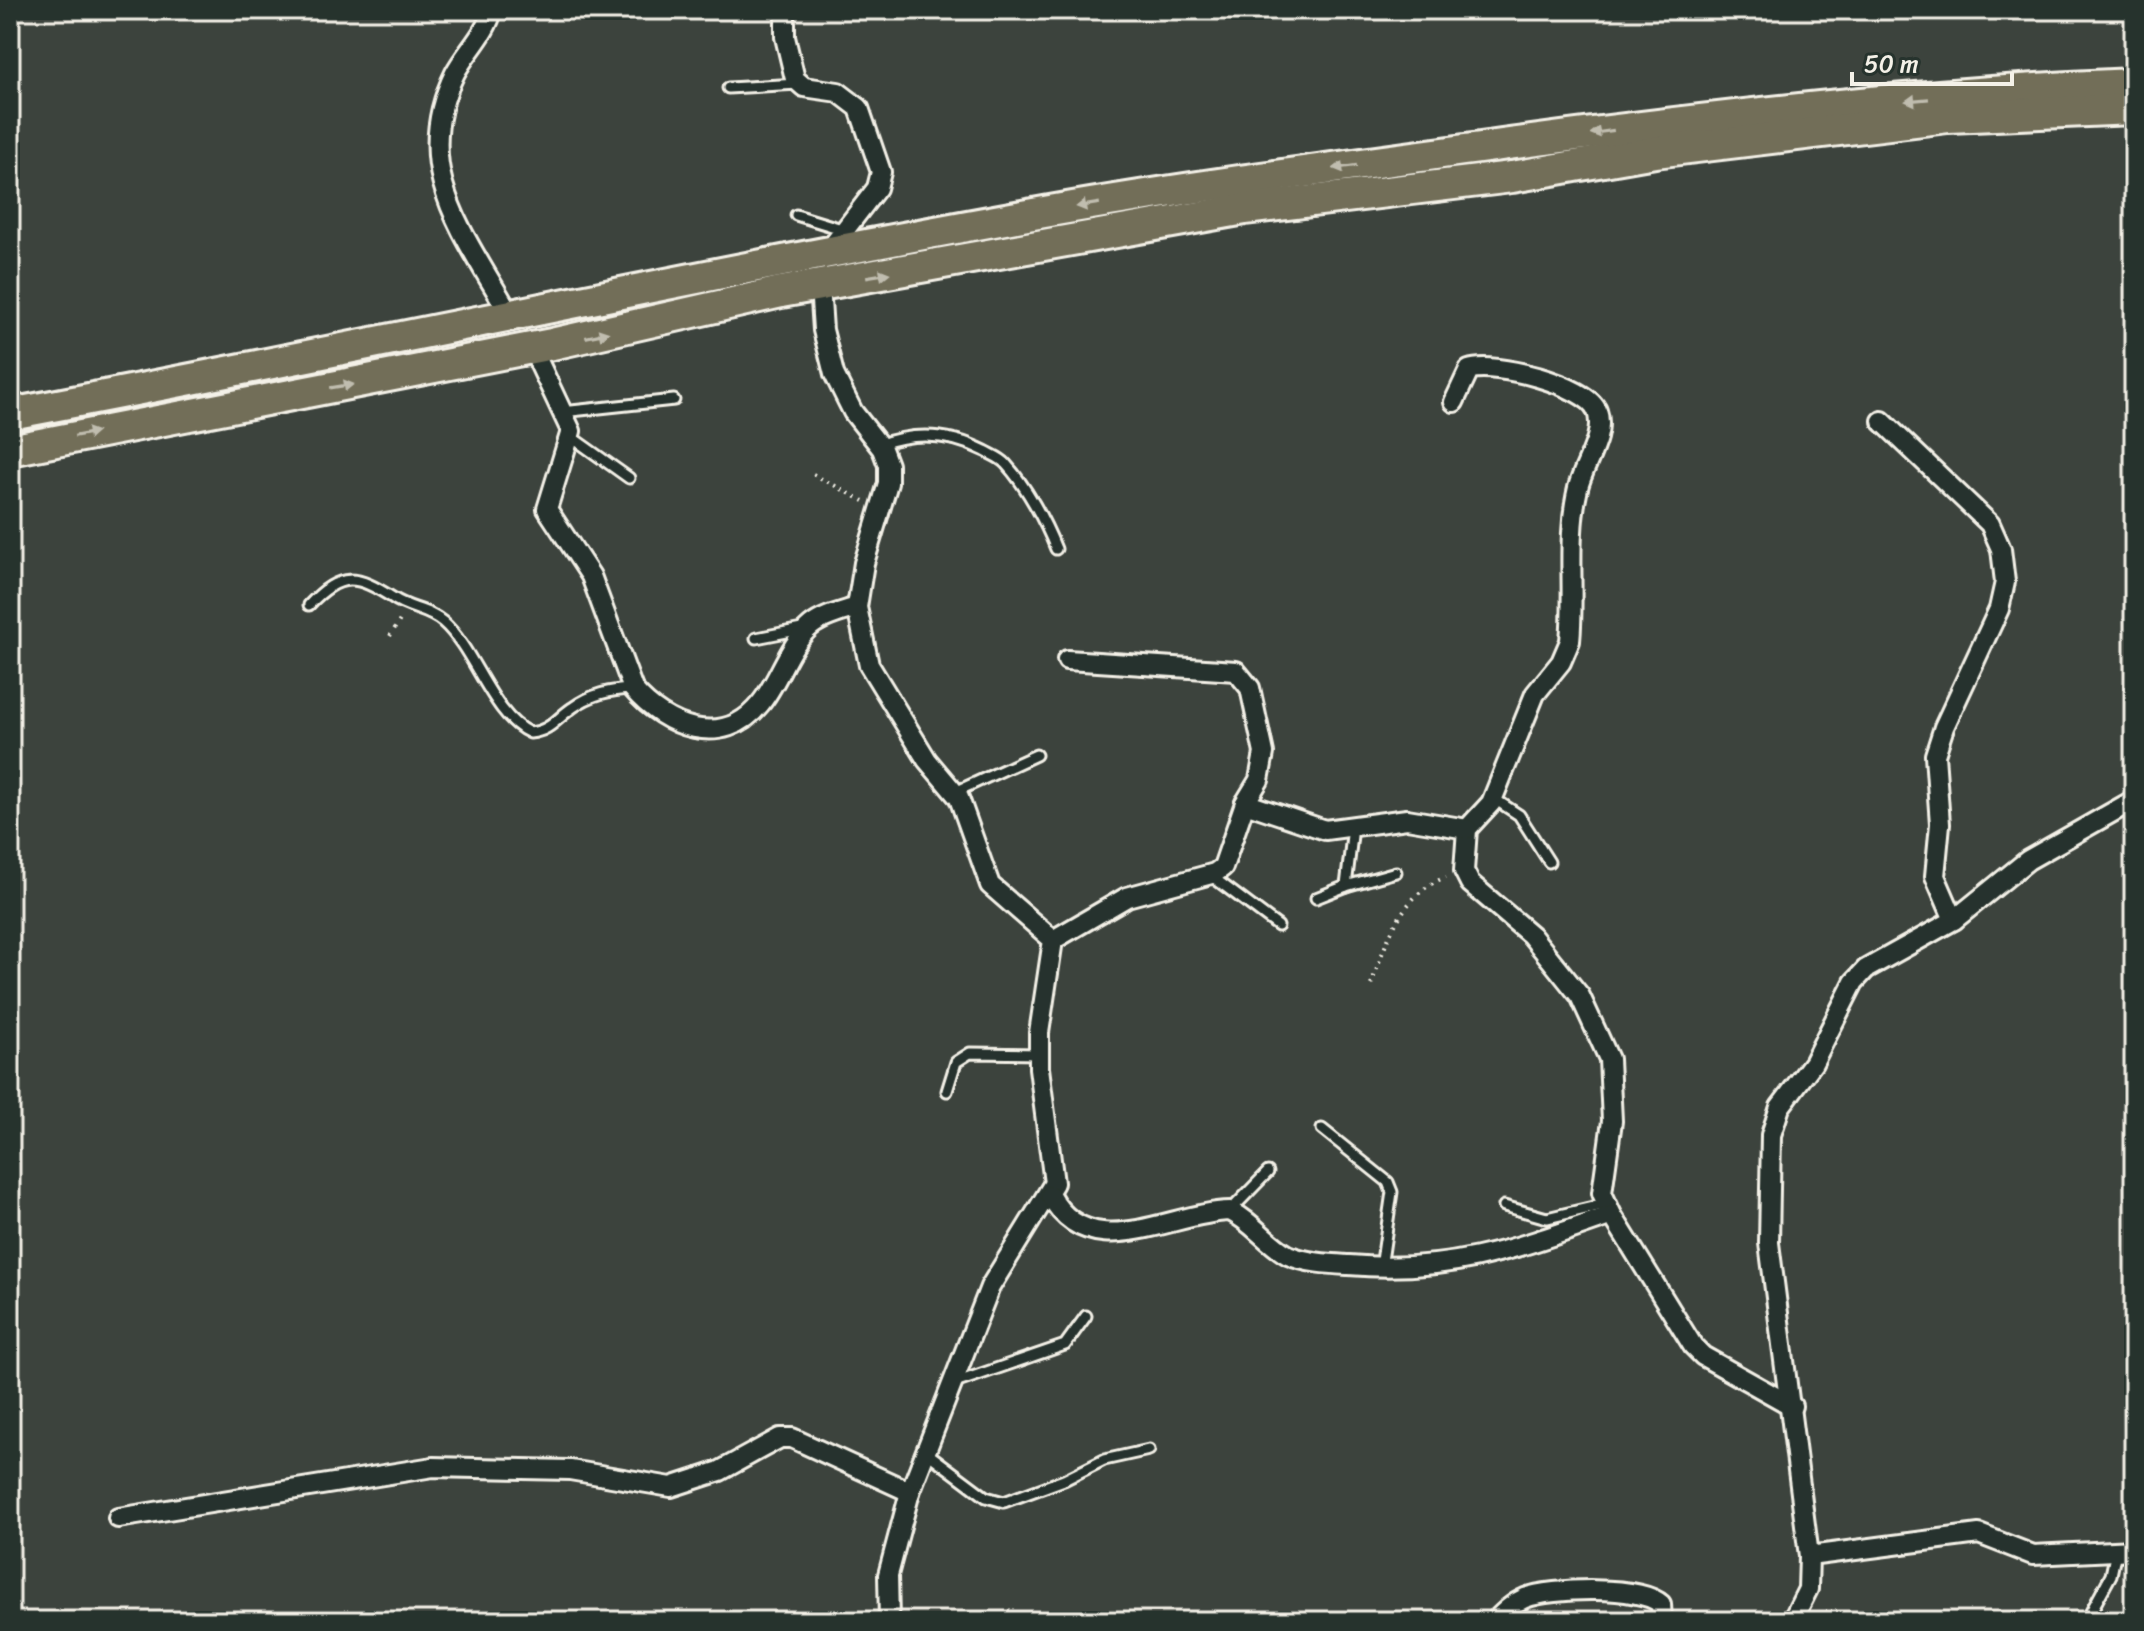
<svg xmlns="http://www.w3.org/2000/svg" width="2144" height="1631" font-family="Sriracha,sans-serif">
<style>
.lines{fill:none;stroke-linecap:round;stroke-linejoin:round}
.service-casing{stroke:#f4f1e8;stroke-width:15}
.minor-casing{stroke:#f4f1e8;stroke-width:24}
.trunk-casing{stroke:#f4f1e8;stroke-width:36}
.path{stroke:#f4f1e8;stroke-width:4;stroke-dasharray:2 6;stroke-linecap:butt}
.service{stroke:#26332d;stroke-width:9}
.minor{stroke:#26332d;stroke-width:18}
.trunk{stroke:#726e59;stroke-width:30}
.oneway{fill:#c0bdaf}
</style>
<rect width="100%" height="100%" fill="#3c433d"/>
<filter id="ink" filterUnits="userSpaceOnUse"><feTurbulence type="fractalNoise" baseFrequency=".0125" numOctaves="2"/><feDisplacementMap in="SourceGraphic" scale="16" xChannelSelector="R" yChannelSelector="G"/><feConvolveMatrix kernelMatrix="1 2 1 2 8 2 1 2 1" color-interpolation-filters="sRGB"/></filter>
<g filter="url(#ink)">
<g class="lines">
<g class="service-casing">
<g id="service">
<polyline points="728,88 799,84"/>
<polyline points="796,215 845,230"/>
<polyline points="562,412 674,400"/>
<polyline points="570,436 629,478"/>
<path d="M878,445C915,431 950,433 985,451C992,455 1001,458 1006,464C1026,486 1045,521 1056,549"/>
<path d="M309,605C341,571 357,575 393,598C409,609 428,609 443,622C475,650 492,716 530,733C550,731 556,719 572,708C591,694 610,690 633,689"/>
<polyline points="756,638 807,628"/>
<polyline points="955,792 1036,755"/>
<polyline points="1493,798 1519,815 1549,862"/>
<polyline points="1210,875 1278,926"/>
<polyline points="1346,886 1353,827"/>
<polyline points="1316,898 1346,886 1396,872"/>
<polyline points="947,1091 956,1062 970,1053 1039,1054"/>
<polyline points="1322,1129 1388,1182 1392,1192 1381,1268"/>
<polyline points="1504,1206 1547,1218 1606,1204"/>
<polyline points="1230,1211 1268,1172"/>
<polyline points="952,1384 1065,1345 1086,1316"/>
<polyline points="926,1452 986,1497 1004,1502 1064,1480 1104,1460 1149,1450"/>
<polyline points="2086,1621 2111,1575 2116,1551"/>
</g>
</g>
<g class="minor-casing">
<g id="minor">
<path d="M492,10C487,33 466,52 455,73C408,169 465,234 510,315"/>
<polyline points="785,10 785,37 795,79 804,87 838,92 859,108 881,172 877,188 827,253"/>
<polyline points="820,285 823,330 834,374 853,412 882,449 888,465 888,483 864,563 857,607 869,665 927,760 959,798 990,885 1053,940 1039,1033 1039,1068 1054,1183 990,1287 910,1492 888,1575 889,1621"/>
<path d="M532,348L571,431L547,509L591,576L633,689C665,727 723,750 760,704C779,682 788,645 811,626C823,616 842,612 857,607"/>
<path d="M1454,402L1469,370C1493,361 1588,385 1597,411C1606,436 1583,465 1578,488C1566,538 1575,590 1570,641L1561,662L1535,694L1491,803L1467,829L1464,871L1470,883L1531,935L1580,996L1609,1059L1612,1121L1602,1193L1612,1215L1693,1346L1703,1356L1792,1406"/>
<polyline points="1882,421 1990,524 2001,549 2005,582 1999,609 1944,727 1935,755 1940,824 1935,876 1954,920"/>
<polyline points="1245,803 1325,830 1407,819 1467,829"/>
<polyline points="1053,940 1127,897 1215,873 1223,867 1245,803 1259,780 1264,753 1250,688 1236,671 1067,660"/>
<path d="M1050,1195C1089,1268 1171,1212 1230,1211C1252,1221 1266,1243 1288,1255C1306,1263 1330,1264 1349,1265C1451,1274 1518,1248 1612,1215"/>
<polyline points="118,1518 433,1467 570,1470 671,1487 720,1471 780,1438 792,1438 910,1492"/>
<polyline points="1809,1556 1979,1534 2033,1555 2134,1550"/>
<path d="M1495,1621C1504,1612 1513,1603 1525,1598C1551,1588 1641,1585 1661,1604L1662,1621"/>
<polyline points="1792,1621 1808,1589 1809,1556 1769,1243 1771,1135 1780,1107 1813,1063 1854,982 1866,969 1954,920 2028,860 2134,800"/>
</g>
</g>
<g class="trunk-casing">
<g id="trunk">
<path d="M10,414C357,349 702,273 1050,211C1210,183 1371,163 1531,141C1731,115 1933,92 2134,84"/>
<polyline points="10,450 552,344 781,292 1245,209 1512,177 1655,152 1948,117 2134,109"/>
</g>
</g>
<g class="path">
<polyline points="813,474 864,501"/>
<polyline points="390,636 402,617"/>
<path d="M1371,985C1386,943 1400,894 1446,877"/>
</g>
<use href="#service" class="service"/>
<use href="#minor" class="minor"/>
<use href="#trunk" class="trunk"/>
</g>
<defs><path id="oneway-solid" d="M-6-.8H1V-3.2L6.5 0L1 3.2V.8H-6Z" transform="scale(2)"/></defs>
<g class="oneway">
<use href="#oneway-solid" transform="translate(1917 100) rotate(175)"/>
<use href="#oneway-solid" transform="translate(1602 132) rotate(172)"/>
<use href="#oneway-solid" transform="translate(1345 167) rotate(172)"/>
<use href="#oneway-solid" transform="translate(1088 205) rotate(171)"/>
<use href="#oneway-solid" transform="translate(878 275) rotate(-9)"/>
<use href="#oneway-solid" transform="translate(597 335) rotate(-12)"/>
<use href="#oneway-solid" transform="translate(342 386) rotate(-9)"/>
<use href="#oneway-solid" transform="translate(86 434) rotate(-11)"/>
</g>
</g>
<rect width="2144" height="1631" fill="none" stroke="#26332d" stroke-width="40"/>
<rect x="20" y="20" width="2104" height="1591" fill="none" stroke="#f4f1e8" stroke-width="3" filter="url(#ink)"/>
<path d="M1852 72v12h160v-12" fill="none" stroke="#f4f1e8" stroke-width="4"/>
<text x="1864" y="72" font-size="24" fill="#f4f1e8" stroke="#26332d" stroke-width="6" paint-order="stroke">50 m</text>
</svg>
